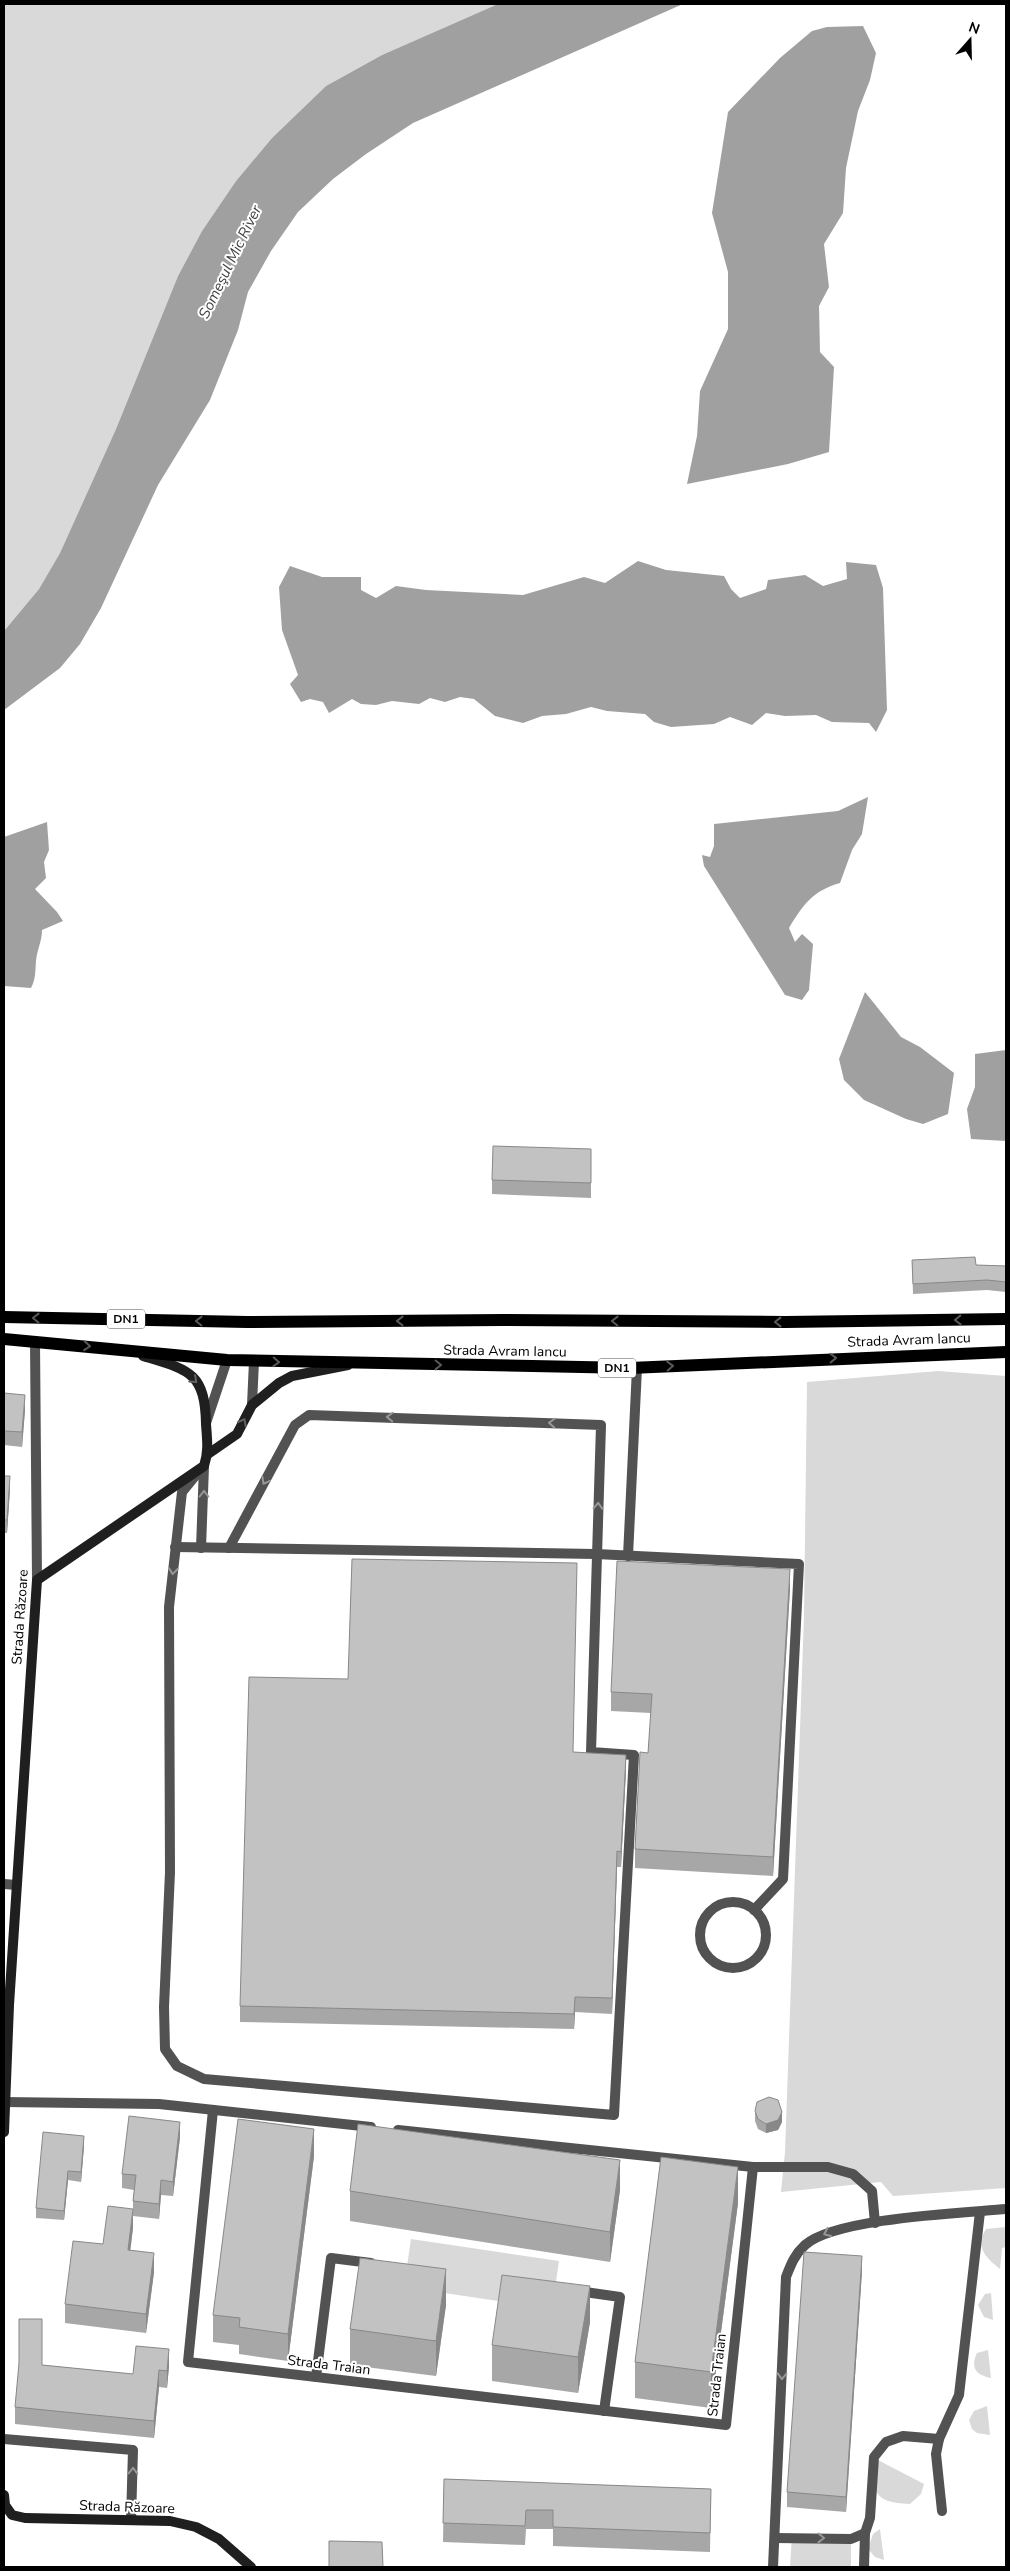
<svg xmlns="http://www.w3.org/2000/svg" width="1010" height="2571" font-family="'Nunito Sans',sans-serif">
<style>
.green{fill:#d9d9d9}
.water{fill:#a0a0a0}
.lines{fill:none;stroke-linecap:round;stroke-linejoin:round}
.lane{stroke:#525252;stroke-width:10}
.street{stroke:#525252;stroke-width:10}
.secondary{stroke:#1f1f1f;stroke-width:10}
.primary{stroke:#000;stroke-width:12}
.wall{fill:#a7a7a7}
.shaded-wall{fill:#888}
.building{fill:#c2c2c2;stroke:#888}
.oneway{stroke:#595959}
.oneway2{stroke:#626262}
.oneway3{stroke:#979797}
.labels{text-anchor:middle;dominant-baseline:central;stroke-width:4;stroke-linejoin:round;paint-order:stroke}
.shield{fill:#fff;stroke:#4c4c4c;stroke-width:1}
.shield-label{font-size:12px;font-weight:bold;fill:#000}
.street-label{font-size:14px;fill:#000;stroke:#fff}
.water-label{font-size:15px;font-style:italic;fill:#414141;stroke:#fff}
</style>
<rect width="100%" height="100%" fill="#fff"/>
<g class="green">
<polygon points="4,4 498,4 382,55 326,86 272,138 236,181 202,231 178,276 116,429 60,553 39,589 4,631"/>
<polygon points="938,1371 1006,1376 1006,2188 893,2196 881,2182 781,2192 785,2152 804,1616 807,1382"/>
<path d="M1006,2227V2247L1002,2248L1000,2269C985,2257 975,2247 986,2229Z"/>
<polygon points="411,2239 559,2261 552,2309 404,2287"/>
<polygon points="991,2293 993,2320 984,2317 978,2305 985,2294"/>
<path d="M988,2350L991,2378C976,2375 970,2368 977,2353Z"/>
<polygon points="987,2406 990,2435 977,2433 972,2429 969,2420 974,2411"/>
<path d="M876,2459L924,2484L921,2494L910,2504C872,2502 873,2493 876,2459Z"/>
<polygon points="880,2529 884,2560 875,2557 868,2549 873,2534"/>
<polygon points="792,2535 851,2539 851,2567 790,2567"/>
</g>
<g class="water">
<polygon points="498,4 683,4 413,123 366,154 333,179 298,212 271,251 248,292 238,330 210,400 158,485 101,608 80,644 60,668 4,710 4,631 39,589 60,553 116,429 178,276 202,231 236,181 272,138 326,86 382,55"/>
<polygon points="863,26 876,53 870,80 858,111 846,168 843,213 824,244 829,287 819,306 820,352 834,367 829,452 788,464 687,484 697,436 700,391 728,329 728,272 712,213 728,112 780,58 812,31 827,27"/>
<polygon points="638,561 666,570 724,576 731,589 740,598 766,589 768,580 805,575 823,586 847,579 846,562 876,565 883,588 887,710 876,732 869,723 832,722 816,715 785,716 766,713 752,725 730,717 714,724 671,727 654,722 645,714 607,711 591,707 566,714 542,716 523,723 495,716 474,699 460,697 445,702 430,698 419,704 392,701 376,705 361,704 352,699 329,713 323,702 310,699 301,702 290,684 298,675 282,630 279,587 290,566 322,577 361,577 361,590 376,598 396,586 426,590 523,595 584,577 605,583"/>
<path d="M868,797L862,834L852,850L840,883C812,891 803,905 789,928L795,942L802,934L813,944L809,990L802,1000L785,995L704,866L702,855L710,857L714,846V824L838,811Z"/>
<path d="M47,822L49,850L44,862L46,878L35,889L57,912L63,921L42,930C42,941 37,950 36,961C35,972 36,978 31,988L4,986V837Z"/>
<polygon points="865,992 901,1037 920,1047 954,1073 948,1114 923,1124 906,1119 864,1100 844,1080 839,1059"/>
<polygon points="1006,1050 1006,1141 971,1139 967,1109 975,1087 975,1054"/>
</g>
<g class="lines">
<g class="lane">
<polyline points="35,1342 37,1580"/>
<polyline points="200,1470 182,1492 169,1607 170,1872 164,2007 165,2049 177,2066 204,2079 614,2115 634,1755 591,1752 601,1425 309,1415 295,1425 229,1548"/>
<polyline points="175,1547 596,1554 799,1564 783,1879 754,1910"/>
<polyline points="201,1548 204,1466"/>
<polyline points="628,1556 637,1368"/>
<polyline points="4,1884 16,1885"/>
<circle cx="733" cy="1935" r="33"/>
<polyline points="753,2167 828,2167 853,2174 872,2191 875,2223"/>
<polyline points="578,2291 620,2297 604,2411"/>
<polyline points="316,2377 331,2258 371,2263"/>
<polyline points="4,2439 133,2450 131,2520"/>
<polyline points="942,2511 936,2454 939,2439 959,2395 980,2212"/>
<polyline points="775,2538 851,2539 865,2533"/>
<path d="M773,2567L786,2277C791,2264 795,2254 805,2245C835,2218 962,2213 1006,2209"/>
<polyline points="864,2567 865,2533 870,2518 874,2457 886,2442 903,2436 939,2439"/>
</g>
<g class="street">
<polyline points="252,1405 254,1361"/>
<polyline points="206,1423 227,1360"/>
<polyline points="4,2102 159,2104 371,2127"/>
<polyline points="213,2110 188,2362 726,2425 753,2167 398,2130"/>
</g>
<g class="secondary">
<polyline points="208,1454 237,1434 252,1405 279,1383 292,1376 348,1365"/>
<path d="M4,2132L9,2005L37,1580L204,1466C209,1451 207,1439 206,1424C205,1372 189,1370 143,1356"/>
<polyline points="4,2495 5,2505 12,2515 25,2518 170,2521 196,2527 219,2539 251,2567"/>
</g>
<g class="primary">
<polyline points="4,1317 247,1322 503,1320 785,1322 1006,1319"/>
<polyline points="4,1339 227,1360 630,1368 1006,1352"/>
</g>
</g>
<g class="wall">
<polygon points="591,1164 591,1198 492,1194 492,1180"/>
<polygon points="912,1260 976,1265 1006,1266 1006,1292 987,1290 913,1294"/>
<polygon points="4,1393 25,1410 22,1447 4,1445"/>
<polygon points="4,1476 10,1489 7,1533 4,1533"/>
<polygon points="790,1588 773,1876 635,1868 635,1849 648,1753 651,1713 611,1711 611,1692"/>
<polygon points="348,1679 574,1752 626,1770 621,1867 617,1867 612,2014 575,2012 574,2029 240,2022 240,2006"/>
<polygon points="755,2111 782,2122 778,2130 766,2133 758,2129 755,2121"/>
<polygon points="180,2137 173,2196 161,2195 159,2219 133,2216 133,2201 134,2190 122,2188 122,2174"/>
<polygon points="84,2146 81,2182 68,2180 64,2220 36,2218 36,2208"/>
<polygon points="314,2156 288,2361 239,2354 239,2345 213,2342 213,2315"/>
<polygon points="620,2190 610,2262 350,2221 350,2191"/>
<polygon points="738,2203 711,2408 635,2398 635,2362"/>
<polygon points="133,2228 130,2250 154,2272 146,2333 65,2323 65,2304 103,2244"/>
<polygon points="862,2271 846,2512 787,2507 787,2492"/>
<polygon points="446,2305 436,2376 350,2365 350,2329"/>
<polygon points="590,2322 578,2393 492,2381 492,2345"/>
<polygon points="42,2365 133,2374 169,2366 167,2388 159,2387 154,2438 15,2424 15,2407"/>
<polygon points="444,2479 711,2489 710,2552 553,2546 553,2529 526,2529 525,2545 443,2542"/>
</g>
<g class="shaded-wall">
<polygon points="25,1395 25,1410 22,1447 22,1432"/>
<polygon points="10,1476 10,1489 7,1533 7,1520"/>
<polygon points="790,1569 790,1588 773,1876 773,1857"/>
<polygon points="626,1755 626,1770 621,1867 621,1852"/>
<polygon points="617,1851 617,1867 612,2014 612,1998"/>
<polygon points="575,1997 575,2012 574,2029 574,2014"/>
<polygon points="782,2112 782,2122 778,2130 766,2133 766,2124"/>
<polygon points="180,2122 180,2137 173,2196 173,2182"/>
<polygon points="314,2129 314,2156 288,2361 288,2334"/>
<polygon points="84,2136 84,2146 81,2182 81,2172"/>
<polygon points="620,2160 620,2190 610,2262 610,2232"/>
<polygon points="738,2167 738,2203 711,2408 711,2372"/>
<polygon points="68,2171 68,2180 64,2220 64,2211"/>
<polygon points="161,2180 161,2195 159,2219 159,2204"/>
<polygon points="133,2209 133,2228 128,2269 128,2250"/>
<polygon points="154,2253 154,2272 146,2333 146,2314"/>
<polygon points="862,2256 862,2271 846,2512 846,2497"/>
<polygon points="446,2269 446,2305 436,2376 436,2341"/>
<polygon points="590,2286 590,2322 578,2393 578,2357"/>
<polygon points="169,2349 169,2366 167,2388 167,2371"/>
<polygon points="159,2370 159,2387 154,2438 154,2421"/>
</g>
<g class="building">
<polygon points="493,1146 591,1149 591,1183 492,1180"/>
<polygon points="975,1257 976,1265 1006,1266 1006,1282 987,1280 913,1284 912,1260"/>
<polygon points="4,1393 25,1395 22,1432 4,1431"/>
<polygon points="4,1476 10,1476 7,1520 4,1520"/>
<polygon points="352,1559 577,1563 573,1752 626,1755 621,1852 617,1851 612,1998 575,1997 574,2014 240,2006 249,1677 348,1679"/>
<polygon points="617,1561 790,1569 773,1857 635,1849 640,1752 648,1753 652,1694 611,1692"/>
<polygon points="769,2097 778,2100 782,2112 778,2120 766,2124 758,2119 755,2111 757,2102"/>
<polygon points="129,2116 180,2122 173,2182 161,2180 159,2204 133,2201 136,2175 122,2174"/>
<polygon points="238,2119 314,2129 288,2334 239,2327 240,2318 213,2315"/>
<polygon points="358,2124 620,2160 610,2232 350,2191"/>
<polygon points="43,2132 84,2136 81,2172 68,2171 64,2211 36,2208"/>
<polygon points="661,2157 738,2167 711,2372 635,2362"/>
<polygon points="108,2206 133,2209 128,2250 154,2253 146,2314 65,2304 73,2241 103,2244"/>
<polygon points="804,2252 862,2256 846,2497 787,2492"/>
<polygon points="360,2258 446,2269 436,2341 350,2329"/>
<polygon points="502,2275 590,2286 578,2357 492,2345"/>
<polygon points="19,2319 42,2319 42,2365 133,2374 136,2346 169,2349 167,2371 159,2370 154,2421 15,2407 19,2363"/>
<polygon points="444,2479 711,2489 710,2533 553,2527 553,2510 526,2510 525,2526 443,2523"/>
<polygon points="329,2541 382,2542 383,2567 329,2567"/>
</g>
<defs><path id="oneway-chevron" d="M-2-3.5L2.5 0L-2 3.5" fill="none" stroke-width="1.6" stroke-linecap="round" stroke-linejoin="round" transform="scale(1.25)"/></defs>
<g class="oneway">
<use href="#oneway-chevron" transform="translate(36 1318) rotate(-179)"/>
<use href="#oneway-chevron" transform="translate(958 1320) rotate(179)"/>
<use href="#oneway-chevron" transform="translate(199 1321) rotate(-179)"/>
<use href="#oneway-chevron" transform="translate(400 1321) rotate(180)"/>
<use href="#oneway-chevron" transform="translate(615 1321) rotate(-179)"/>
<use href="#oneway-chevron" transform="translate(778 1322) rotate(-180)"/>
<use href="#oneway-chevron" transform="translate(87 1346) rotate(5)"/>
<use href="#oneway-chevron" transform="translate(833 1358) rotate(-2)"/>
<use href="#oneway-chevron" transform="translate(276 1362) rotate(3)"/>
<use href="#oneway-chevron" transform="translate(438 1365) rotate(1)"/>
<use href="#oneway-chevron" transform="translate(670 1366) rotate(-3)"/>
</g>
<g class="oneway2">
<use href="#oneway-chevron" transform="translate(194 1380) rotate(42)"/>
<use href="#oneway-chevron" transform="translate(243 1422) rotate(-62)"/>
</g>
<g class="oneway3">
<use href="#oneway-chevron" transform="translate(390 1417) rotate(-178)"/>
<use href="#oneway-chevron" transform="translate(552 1423) rotate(-177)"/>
<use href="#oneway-chevron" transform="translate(265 1481) rotate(119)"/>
<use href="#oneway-chevron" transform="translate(204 1494) rotate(-90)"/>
<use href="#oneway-chevron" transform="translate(598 1506) rotate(-88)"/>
<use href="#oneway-chevron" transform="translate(173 1571) rotate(96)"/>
<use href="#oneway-chevron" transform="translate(827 2233) rotate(156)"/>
<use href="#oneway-chevron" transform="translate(782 2376) rotate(92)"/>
<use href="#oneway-chevron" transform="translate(133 2471) rotate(-88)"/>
<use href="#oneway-chevron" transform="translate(821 2538) rotate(1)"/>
</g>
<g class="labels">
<g class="shield">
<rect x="107" y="1309.5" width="38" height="19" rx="4"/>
<rect x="598" y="1358.5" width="38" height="19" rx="4"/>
</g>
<g class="shield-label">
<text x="126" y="1319">DN1</text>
<text x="617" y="1368">DN1</text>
</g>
<g class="street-label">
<text transform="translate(909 1340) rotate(-2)">Strada Avram Iancu</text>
<text transform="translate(505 1351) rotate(1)">Strada Avram Iancu</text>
<text transform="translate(20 1617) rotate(-86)">Strada Răzoare</text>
<text transform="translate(329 2365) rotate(7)">Strada Traian</text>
<text transform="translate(717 2375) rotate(-84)">Strada Traian</text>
<text transform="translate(127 2507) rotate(2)">Strada Răzoare</text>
</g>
<g class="water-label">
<text transform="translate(230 262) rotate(-64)">Someşul Mic River</text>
</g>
</g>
<rect width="1010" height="2571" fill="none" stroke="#000000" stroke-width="10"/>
<g transform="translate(970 40) rotate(20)" stroke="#ffffff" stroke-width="4" paint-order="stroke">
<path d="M0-4L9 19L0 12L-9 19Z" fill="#000000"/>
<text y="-8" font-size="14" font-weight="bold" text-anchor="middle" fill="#000000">N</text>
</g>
</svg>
